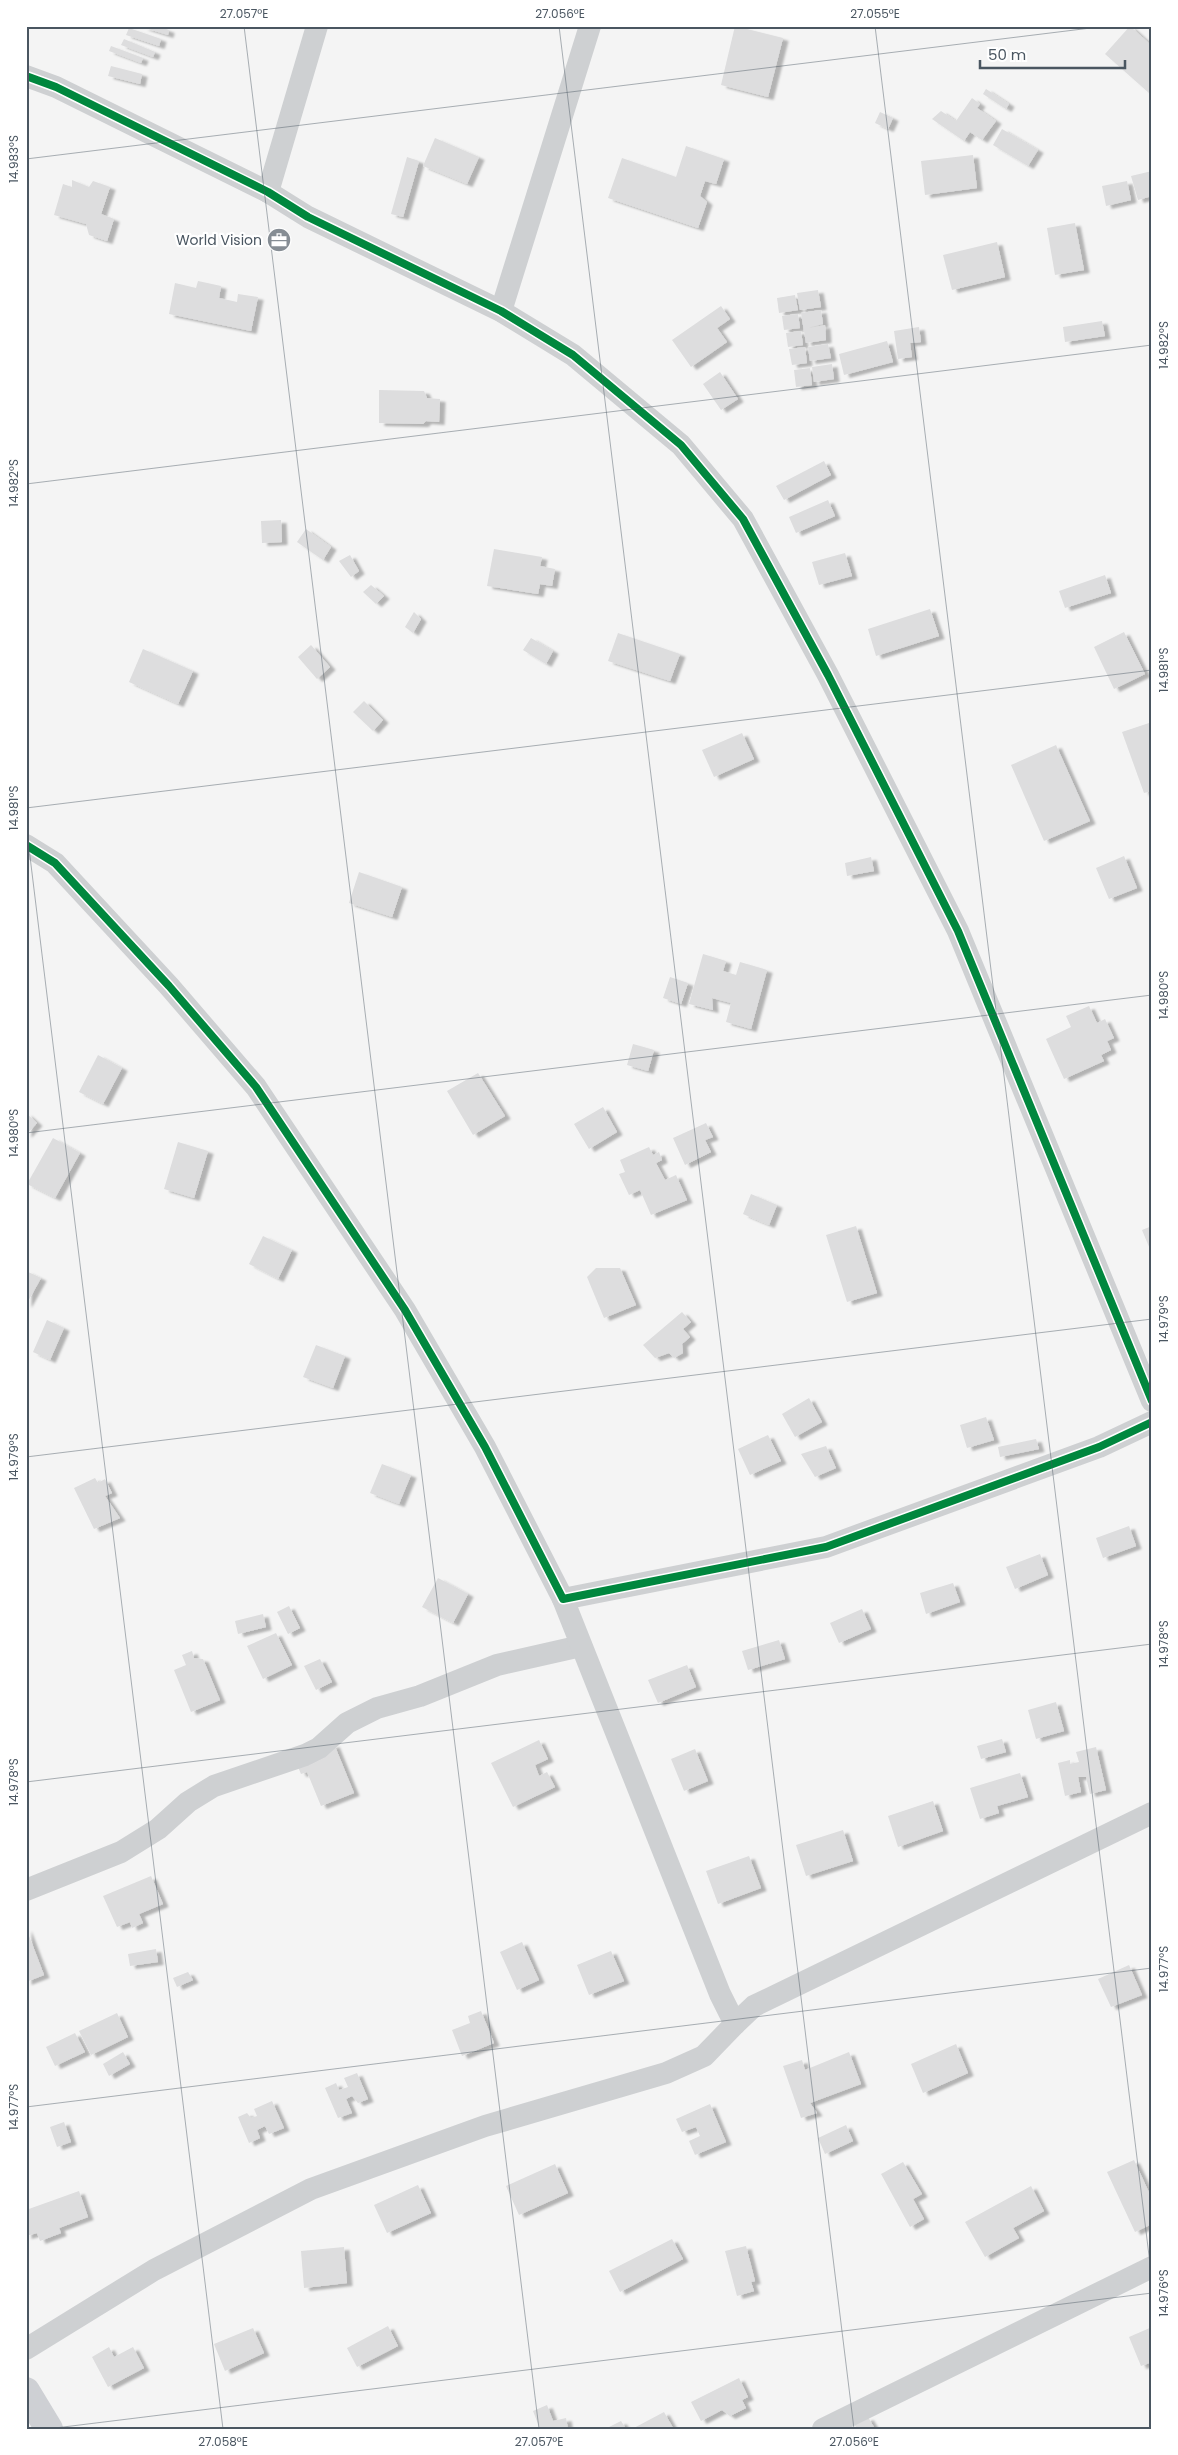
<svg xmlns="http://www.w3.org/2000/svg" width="1178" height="2455" font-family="Poppins,sans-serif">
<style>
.building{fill:#ddddde;filter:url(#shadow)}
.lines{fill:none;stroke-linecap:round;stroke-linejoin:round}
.street{stroke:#ced0d2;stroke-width:22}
.secondary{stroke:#ced0d4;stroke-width:28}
.cycleway-casing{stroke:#fff;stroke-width:11}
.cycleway{stroke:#00873e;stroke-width:8}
.ticks{fill:none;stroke:#4a5661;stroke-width:1;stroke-opacity:0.45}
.labels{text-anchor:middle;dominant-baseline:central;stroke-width:4.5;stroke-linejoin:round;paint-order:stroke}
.poi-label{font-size:14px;fill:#4a5661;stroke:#fff;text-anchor:end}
.neatline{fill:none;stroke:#4a5661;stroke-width:2}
.ticks-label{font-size:12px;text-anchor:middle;fill:#4a5661}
</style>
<defs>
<filter id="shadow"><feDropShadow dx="5.5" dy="3" stdDeviation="1" flood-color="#0004"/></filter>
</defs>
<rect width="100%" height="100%" fill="#f4f4f4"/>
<g class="building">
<polygon points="157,26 169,30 168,35 142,27"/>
<polygon points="735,26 783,38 768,97 721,85"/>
<polygon points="1130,26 1152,46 1152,90 1149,93 1105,54"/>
<polygon points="129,28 161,39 159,46 126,35"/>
<polygon points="124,39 155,52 153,57 121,45"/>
<polygon points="111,46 143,58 141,63 109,51"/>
<polygon points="111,66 142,74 140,84 108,76"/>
<polygon points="986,89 1009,104 1006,109 983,94"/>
<polygon points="972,98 980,104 977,108 996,121 982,140 970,132 964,141 932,119 941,111 956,121"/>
<polygon points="880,112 893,118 888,129 875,123"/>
<polygon points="1002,129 1038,150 1028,166 993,145"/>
<polygon points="435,138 479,157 467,184 423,166"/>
<polygon points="686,146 724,159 716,184 705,181 700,196 707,202 698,228 608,198 622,158 676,177"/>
<polygon points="973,155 977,188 925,195 921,161"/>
<polygon points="407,157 419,161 403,217 391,214"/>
<polygon points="1152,171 1152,196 1138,200 1131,176"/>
<polygon points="72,180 89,187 93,181 110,187 101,214 114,219 107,241 89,235 86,224 54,215 63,184 72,187"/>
<polygon points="1127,181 1131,200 1106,206 1102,186"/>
<polygon points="1075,223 1084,270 1055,275 1047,228"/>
<polygon points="997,242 1005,277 952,290 943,255"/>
<polygon points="198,281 221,286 219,298 237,302 238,294 258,297 251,331 169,314 175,283 196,288"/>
<polygon points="818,290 821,307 800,310 797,293"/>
<polygon points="795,295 798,310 779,313 777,298"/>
<polygon points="721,306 730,319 717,328 727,342 691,367 672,340"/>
<polygon points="821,310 823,324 808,328 825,325 826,340 806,343 801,313"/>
<polygon points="798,314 800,328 784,330 782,316"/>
<polygon points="1102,321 1105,336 1065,342 1063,327"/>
<polygon points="919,327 921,342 910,343 912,357 898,359 894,331"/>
<polygon points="801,331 803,345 788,347 786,333"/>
<polygon points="887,341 893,362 844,375 839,354"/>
<polygon points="828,344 831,358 810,361 808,347"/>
<polygon points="805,347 807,363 792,365 789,349"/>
<polygon points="832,364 834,379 814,382 812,367"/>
<polygon points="810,368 812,385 796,387 794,370"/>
<polygon points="720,372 738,399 721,410 703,384"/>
<polygon points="379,390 424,391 427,398 440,399 439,422 426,421 423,424 379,423"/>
<polygon points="824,461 831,475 784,500 776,486"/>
<polygon points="828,500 835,516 796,533 789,517"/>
<polygon points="281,520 282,542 262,543 261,521"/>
<polygon points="306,529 331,547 323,560 297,542"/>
<polygon points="494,549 542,557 540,566 555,569 552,586 540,584 538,594 487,586"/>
<polygon points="845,553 852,576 819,585 812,562"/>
<polygon points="350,555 359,571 351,577 339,561"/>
<polygon points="1105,575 1111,593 1065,608 1059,591"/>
<polygon points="371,585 384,596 376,604 363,592"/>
<polygon points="930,609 939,636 876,656 868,629"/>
<polygon points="414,612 421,619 413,633 405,627"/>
<polygon points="1124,632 1145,674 1114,689 1094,647"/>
<polygon points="618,633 680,654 670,681 608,661"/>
<polygon points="531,638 553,651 546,664 523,650"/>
<polygon points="311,645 330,667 317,679 298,657"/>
<polygon points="143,649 193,671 178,704 129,682"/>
<polygon points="364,701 383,720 373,731 353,712"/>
<polygon points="1152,722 1152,791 1144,793 1122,732"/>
<polygon points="742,733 754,759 714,777 702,750"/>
<polygon points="1056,745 1090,821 1044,841 1011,765"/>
<polygon points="1124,856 1137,888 1109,899 1096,868"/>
<polygon points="871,857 874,871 847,876 845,863"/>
<polygon points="359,872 402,887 392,917 349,903"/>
<polygon points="703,954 726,961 723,971 736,975 740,962 767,970 751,1029 726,1022 731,1003 712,998 713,1010 689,1004"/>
<polygon points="670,977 688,983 681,1004 663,998"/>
<polygon points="1089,1006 1097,1023 1105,1019 1114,1038 1107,1041 1111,1050 1101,1055 1104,1061 1064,1079 1046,1039 1071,1027 1066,1016"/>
<polygon points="633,1044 654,1050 648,1071 627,1065"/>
<polygon points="98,1055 122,1068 103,1104 79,1092"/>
<polygon points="478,1073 505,1116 473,1135 447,1091"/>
<polygon points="603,1107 617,1132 589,1149 574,1124"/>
<polygon points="26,1113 37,1123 26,1135"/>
<polygon points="706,1123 713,1137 705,1140 711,1152 685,1165 673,1138"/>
<polygon points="53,1138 80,1153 55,1198 27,1184"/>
<polygon points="178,1142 208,1151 194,1198 164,1189"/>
<polygon points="649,1147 653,1155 659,1152 662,1160 656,1163 665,1180 676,1175 687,1200 651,1215 640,1190 629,1195 619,1174 625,1172 620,1160"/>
<polygon points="751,1194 777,1205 769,1225 743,1214"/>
<polygon points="856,1226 877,1293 847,1302 826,1235"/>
<polygon points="1152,1226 1152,1254 1142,1230"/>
<polygon points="263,1236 292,1250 278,1279 249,1264"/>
<polygon points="596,1268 620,1268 636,1305 604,1318 587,1277"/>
<polygon points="26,1271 41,1278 26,1305"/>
<polygon points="682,1312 691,1322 683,1329 690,1337 682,1344 683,1353 674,1358 669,1353 655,1358 643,1345"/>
<polygon points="47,1320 64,1328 50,1360 33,1352"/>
<polygon points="316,1345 345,1356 333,1388 303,1377"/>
<polygon points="809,1398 822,1422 795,1437 782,1414"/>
<polygon points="986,1417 994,1440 967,1448 960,1425"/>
<polygon points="768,1435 781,1461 750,1475 738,1449"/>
<polygon points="1036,1439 1039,1449 1000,1457 998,1447"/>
<polygon points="826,1446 836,1468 815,1477 801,1454"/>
<polygon points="382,1464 411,1475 399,1504 370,1493"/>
<polygon points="95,1478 98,1483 105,1479 112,1493 105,1496 120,1518 94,1529 74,1488"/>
<polygon points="1129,1526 1136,1546 1103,1558 1096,1538"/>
<polygon points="1040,1554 1048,1575 1015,1589 1006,1567"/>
<polygon points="438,1578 468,1594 453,1623 422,1607"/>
<polygon points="953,1583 960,1602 926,1614 920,1593"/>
<polygon points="289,1606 300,1628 288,1634 277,1612"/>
<polygon points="862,1609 871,1629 839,1643 830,1623"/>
<polygon points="263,1614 266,1627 238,1634 235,1621"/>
<polygon points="276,1633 292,1665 263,1679 247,1646"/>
<polygon points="779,1640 785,1659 748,1670 742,1651"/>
<polygon points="192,1651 194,1658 203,1659 220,1700 191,1712 174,1670 186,1665 182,1655"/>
<polygon points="320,1659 332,1682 316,1690 304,1666"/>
<polygon points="687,1665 696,1687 658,1703 648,1680"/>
<polygon points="1056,1702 1064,1731 1036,1739 1028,1710"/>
<polygon points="1002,1739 1006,1752 981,1759 977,1746"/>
<polygon points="539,1740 548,1759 535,1765 539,1776 547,1772 555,1787 513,1807 491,1763"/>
<polygon points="334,1744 354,1793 321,1806 307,1772 301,1774 295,1760"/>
<polygon points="1096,1747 1106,1790 1090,1794 1086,1777 1078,1777 1081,1792 1065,1796 1058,1763 1070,1760 1070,1764 1079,1762 1076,1752"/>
<polygon points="695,1749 708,1781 684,1791 671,1759"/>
<polygon points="1020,1773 1028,1797 997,1806 999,1813 980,1819 970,1788"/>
<polygon points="933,1801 943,1831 898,1847 888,1816"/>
<polygon points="843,1830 853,1861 806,1876 796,1845"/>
<polygon points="749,1856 761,1888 718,1904 706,1871"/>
<polygon points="151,1876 163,1904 139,1914 143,1923 132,1928 130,1922 117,1927 103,1896"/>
<polygon points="26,1928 44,1975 26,1982"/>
<polygon points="522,1942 539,1980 517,1990 500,1952"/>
<polygon points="156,1949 158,1962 130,1966 128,1954"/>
<polygon points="611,1951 624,1981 589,1995 577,1965"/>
<polygon points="1129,1965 1142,1995 1111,2007 1098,1979"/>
<polygon points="188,1972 193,1980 177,1987 173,1978"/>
<polygon points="481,2011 494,2043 462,2056 452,2030 470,2023 468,2016"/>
<polygon points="117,2013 128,2037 91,2055 79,2031"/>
<polygon points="75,2033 85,2052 55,2066 46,2047"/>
<polygon points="956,2044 968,2073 923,2093 911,2064"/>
<polygon points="123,2052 130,2064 109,2076 103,2064"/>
<polygon points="849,2052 861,2084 810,2103 817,2113 801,2118 783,2066 802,2060 805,2070"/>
<polygon points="357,2073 368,2099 358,2103 352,2096 346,2099 352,2113 338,2118 325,2088 336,2083 339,2090 348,2087 344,2078"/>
<polygon points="272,2101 284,2128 269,2134 265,2126 257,2130 260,2138 249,2143 238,2117 247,2113 251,2118 257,2116 254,2109"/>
<polygon points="710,2104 726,2142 695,2155 689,2141 700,2136 696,2127 682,2132 676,2119"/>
<polygon points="64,2122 71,2142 57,2147 50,2127"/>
<polygon points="846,2125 853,2141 825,2154 818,2138"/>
<polygon points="1134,2160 1152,2199 1152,2224 1135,2232 1107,2172"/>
<polygon points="903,2162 922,2194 913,2199 924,2219 910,2227 881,2174"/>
<polygon points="555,2164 568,2193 519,2215 506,2186"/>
<polygon points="418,2185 431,2213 387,2233 374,2205"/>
<polygon points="1031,2186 1044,2211 1013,2228 1019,2238 985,2257 965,2222"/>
<polygon points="79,2191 88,2217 59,2228 61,2233 40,2241 37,2233 26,2236 26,2210"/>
<polygon points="672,2239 683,2259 620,2292 609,2271"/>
<polygon points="746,2246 755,2281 751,2282 754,2291 737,2296 725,2251"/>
<polygon points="344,2247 347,2283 304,2288 301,2251"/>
<polygon points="388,2326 398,2346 357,2367 347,2348"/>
<polygon points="1152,2327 1152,2362 1141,2366 1129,2337"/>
<polygon points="253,2328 264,2353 225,2371 214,2344"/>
<polygon points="109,2347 114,2357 133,2347 144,2368 108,2387 92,2357"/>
<polygon points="739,2378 748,2397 742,2400 746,2408 730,2416 722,2410 701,2421 691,2402"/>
<polygon points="547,2405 553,2421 566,2418 568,2429 540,2429 533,2411"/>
<polygon points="664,2412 673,2428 632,2429"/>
<polygon points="868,2417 875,2429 857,2429 854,2424"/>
<polygon points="621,2421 626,2429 605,2429"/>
</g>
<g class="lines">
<g class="street">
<polyline points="26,76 56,87 268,192 308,217 501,311 573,355 681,445 743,519 828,675 958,931 1152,1401"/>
<polyline points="268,192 317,26"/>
<polyline points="501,311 590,26"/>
<polyline points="26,845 55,863 169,986 256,1087 405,1310 485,1447 563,1599 826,1547 1099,1447 1152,1422"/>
<polyline points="26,1890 121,1852 158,1829 188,1802 214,1786 305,1755 319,1748 347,1723 377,1708 420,1696 497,1665 581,1646"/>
<polyline points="735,2024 754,2006 1152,1813"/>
<polyline points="26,2349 154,2270 311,2189 485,2126 666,2073 704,2056 735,2024 720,1994 563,1599"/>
<polyline points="823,2429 1152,2267"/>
</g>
<polyline class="secondary" points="26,2391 49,2429"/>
<g class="cycleway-casing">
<g id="cycleway">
<polyline points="26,76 56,87 268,192 308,217 501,311 573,355 681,445 743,519 828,675 958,931 1152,1401"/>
<polyline points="26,845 55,863 169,986 256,1087 405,1310 485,1447 563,1599 826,1547 1099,1447 1152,1422"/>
</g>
</g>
<use href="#cycleway" class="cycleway"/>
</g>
<path class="ticks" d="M244,26L539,2429M559,26L854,2429M875,26L1152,2280M26,159L1107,26M26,484L1152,345M26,808L1152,670M26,824L223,2429M26,1133L1152,995M26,1457L1152,1319M26,1782L1152,1644M26,2107L1152,1968M47,2429L1152,2293"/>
<defs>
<g id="office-disc" transform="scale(1.25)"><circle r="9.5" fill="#868d94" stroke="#fff"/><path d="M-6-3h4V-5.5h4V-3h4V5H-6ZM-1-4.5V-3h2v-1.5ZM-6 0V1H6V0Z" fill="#fff"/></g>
</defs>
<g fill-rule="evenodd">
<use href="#office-disc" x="279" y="240"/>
</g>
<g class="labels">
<g class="poi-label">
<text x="262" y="240">World Vision</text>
</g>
</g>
<rect width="1178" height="2455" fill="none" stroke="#ffffff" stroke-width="55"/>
<path d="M980 60v8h145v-8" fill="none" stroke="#4a5661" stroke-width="2.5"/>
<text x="988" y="60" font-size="15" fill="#4a5661" stroke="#ffffff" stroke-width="4" paint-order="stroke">50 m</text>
<rect x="28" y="28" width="1122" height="2400" class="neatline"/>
<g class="ticks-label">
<text x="244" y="18">27.057°E</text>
<text x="560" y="18">27.056°E</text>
<text x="875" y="18">27.055°E</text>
<text transform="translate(14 159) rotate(-90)" y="4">14.983°S</text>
<text transform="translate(1164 345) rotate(-90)" y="4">14.982°S</text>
<text transform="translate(14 483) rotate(-90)" y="4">14.982°S</text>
<text transform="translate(1164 670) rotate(-90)" y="4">14.981°S</text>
<text transform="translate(14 808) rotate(-90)" y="4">14.981°S</text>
<text transform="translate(1164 995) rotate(-90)" y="4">14.980°S</text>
<text transform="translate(14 1133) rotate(-90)" y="4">14.980°S</text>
<text transform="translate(1164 1319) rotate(-90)" y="4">14.979°S</text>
<text transform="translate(14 1457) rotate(-90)" y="4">14.979°S</text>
<text transform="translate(1164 1644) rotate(-90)" y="4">14.978°S</text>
<text transform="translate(14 1782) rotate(-90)" y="4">14.978°S</text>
<text transform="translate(1164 1969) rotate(-90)" y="4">14.977°S</text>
<text transform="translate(14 2107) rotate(-90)" y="4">14.977°S</text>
<text transform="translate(1164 2293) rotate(-90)" y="4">14.976°S</text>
<text x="223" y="2446">27.058°E</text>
<text x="539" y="2446">27.057°E</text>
<text x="854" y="2446">27.056°E</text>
</g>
</svg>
